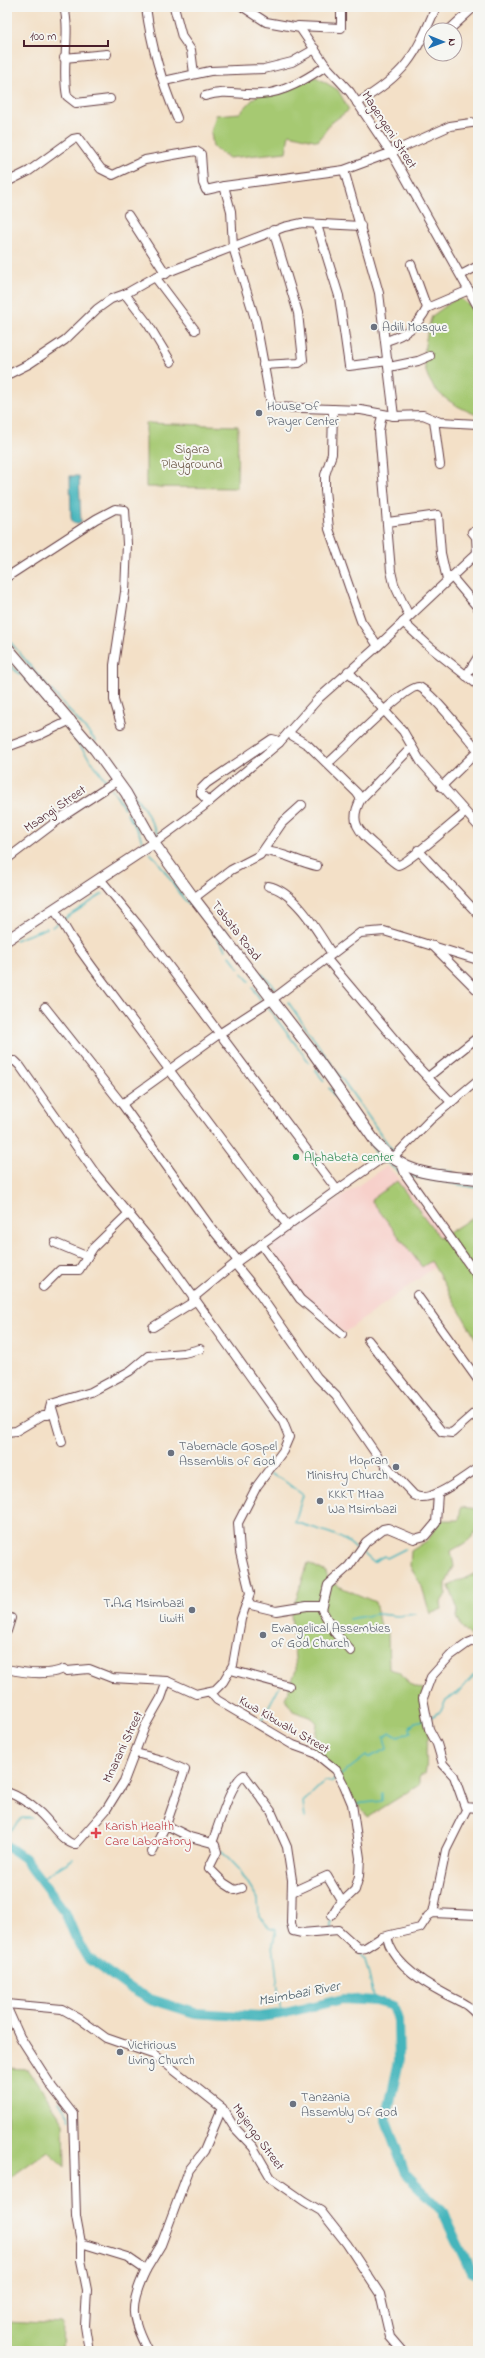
<svg xmlns="http://www.w3.org/2000/svg" width="485" height="2358" font-family="'Indie Flower',sans-serif">
<style>
.built{fill:#f7d0ca}
.green{fill:#a6c972;stroke:#78744e}
.water{fill:#45b5bc;stroke:#486a74}
.lines{fill:none;stroke-linecap:round;stroke-linejoin:round}
.stream{stroke:#45b5bc;stroke-width:1.5}
.river{stroke:#45b5bc;stroke-width:10}
.minor-casing{stroke:#633c42;stroke-width:10}
.major-casing{stroke:#633c42;stroke-width:12}
.minor{stroke:#fff;stroke-width:8}
.major{stroke:#fff;stroke-width:10}
.worship-dot{fill:#6b7280;stroke:#f6f6f2;stroke-width:1.5}
.leisure-dot{fill:#2e9e5b;stroke:#f6f6f2;stroke-width:1.5}
.health-dot{fill:#e0444e;stroke:#f6f6f2;stroke-width:1.5}
.labels{text-anchor:middle;dominant-baseline:central;stroke-width:4;stroke-linejoin:round;paint-order:stroke}
.street-label{font-size:13px;fill:#4a1f2b;stroke:#f6f6f2}
.worship-label{font-size:13px;fill:#5b616d;stroke:#f6f6f2;text-anchor:start}
.park-label{font-size:13px;fill:#665240;stroke:#f6f6f2}
.leisure-label{font-size:13px;fill:#27864d;stroke:#f6f6f2;text-anchor:start}
.health-label{font-size:13px;fill:#be3a42;stroke:#f6f6f2;text-anchor:start}
.water-label{font-size:14px;font-style:italic;fill:#485b65;stroke:#f6f6f2}
</style>
<rect width="100%" height="100%" fill="#f6f6f2"/>
<filter id="ink" filterUnits="userSpaceOnUse"><feTurbulence type="fractalNoise" baseFrequency=".025" numOctaves="2"/><feDisplacementMap in="SourceGraphic" scale="8" xChannelSelector="R" yChannelSelector="G"/><feConvolveMatrix kernelMatrix="1 2 1 2 8 2 1 2 1" color-interpolation-filters="sRGB"/></filter>
<filter id="wash" filterUnits="userSpaceOnUse"><feTurbulence type="fractalNoise" baseFrequency=".012" numOctaves="4" result="noise"/><feDisplacementMap in="SourceGraphic" scale="16" xChannelSelector="R" yChannelSelector="G"/><feGaussianBlur stdDeviation="0.9" result="paint"/><feColorMatrix in="noise" values="0 0 0 0 0 0 0 0 0 0 0 0 0 0 0 0 0 1.4 0 .05"/><feComposite in="paint" operator="in"/></filter>
<g filter="url(#wash)">
<rect width="100%" height="100%" fill="#f3e0c7"/>
<polygon class="built" points="386,1166 398,1177 449,1242 446,1259 344,1333 304,1297 292,1283 277,1262 271,1246"/>
<g class="green">
<polygon points="316,77 338,90 349,110 331,123 318,141 289,134 286,152 229,158 213,147 211,132 216,115 240,113 256,96"/>
<path d="M458,297L473,308L478,319L477,415C424,394 415,369 432,316Z"/>
<polygon points="146,423 238,426 237,488 146,487"/>
<polygon points="397,1181 440,1238 478,1214 478,1343 431,1261 422,1267 371,1200"/>
<path d="M461,1507L478,1509C478,1537 474,1538 451,1551L454,1566L446,1583V1594L441,1602L442,1609L430,1614L422,1587L410,1566L411,1551L428,1540L441,1520H459Z"/>
<path d="M308,1563L326,1572L329,1582L375,1602L380,1627L385,1628L388,1634L389,1669L400,1672L409,1684L423,1689L429,1736C423,1748 429,1761 425,1774L419,1776V1785L368,1817L350,1796L335,1769L313,1754L317,1723L312,1718L293,1711L285,1699L296,1670L291,1614Z"/>
<polygon points="478,1572 478,1629 471,1637 461,1626 457,1617 458,1610 449,1586"/>
<polygon points="7,2068 28,2069 64,2123 65,2167 47,2151 7,2180"/>
<polygon points="7,2321 63,2324 62,2351 7,2351"/>
</g>
<polygon class="water" points="70,476 79,476 81,523 73,523 71,518"/>
<g class="lines">
<g class="stream">
<polyline points="7,638 48,687"/>
<polyline points="7,662 20,675"/>
<polyline points="24,678 37,692"/>
<polyline points="51,690 96,741"/>
<polyline points="41,696 61,722"/>
<polyline points="65,726 107,782"/>
<polyline points="103,751 145,810 158,835"/>
<polyline points="112,789 124,808"/>
<polyline points="127,813 140,835 143,845"/>
<polyline points="164,845 171,859"/>
<polyline points="150,853 157,860 183,898"/>
<polyline points="184,899 200,915"/>
<polyline points="64,919 103,894"/>
<polyline points="208,926 226,950"/>
<polyline points="52,927 59,922"/>
<polyline points="224,929 253,962"/>
<polyline points="15,940 47,928"/>
<polyline points="230,956 239,968"/>
<polyline points="242,973 249,981"/>
<polyline points="261,973 276,988"/>
<polyline points="253,988 260,999"/>
<polyline points="288,1002 394,1153"/>
<polyline points="268,1008 309,1062"/>
<polyline points="315,1070 324,1081"/>
<polyline points="329,1088 335,1097"/>
<polyline points="340,1103 344,1110"/>
<polyline points="348,1115 353,1122"/>
<polyline points="357,1126 366,1139"/>
<polyline points="369,1142 379,1157"/>
<polyline points="384,1161 401,1173"/>
<polyline points="433,1169 453,1172"/>
<polyline points="410,1176 478,1188"/>
<path d="M270,1474L283,1480L303,1495L295,1522C315,1529 341,1533 356,1549"/>
<polyline points="363,1553 373,1562 384,1556 387,1558 405,1549"/>
<polyline points="349,1619 377,1614 398,1616 415,1614"/>
<polyline points="431,1717 441,1711 446,1700 458,1693 474,1675 478,1674"/>
<polyline points="260,1723 279,1687"/>
<polyline points="341,1775 366,1756 368,1758 387,1749 384,1737 391,1733 398,1737 411,1732 410,1728 415,1722 424,1720"/>
<polyline points="355,1804 382,1801 382,1793"/>
<polyline points="305,1818 303,1802 325,1781 331,1782 336,1777"/>
<polyline points="7,1834 22,1818 32,1818"/>
<polyline points="221,1850 239,1869 258,1899 259,1917 269,1927 276,1929 273,1945 281,2014"/>
<polyline points="41,1879 73,1859"/>
<polyline points="331,1929 331,1918"/>
<polyline points="359,1952 365,1959 375,2001"/>
<polyline points="59,2102 70,2119"/>
<polyline points="210,2104 217,2111"/>
</g>
<polyline class="river" points="7,1846 24,1858 65,1912 75,1936 87,1957 128,1987 150,1999 195,2013 259,2017 281,2014 343,1999 375,2001 393,2006 398,2020 399,2061 386,2120 405,2173 442,2211 471,2272 478,2275"/>
</g>
</g>
<g filter="url(#ink)">
<g class="lines">
<g class="minor-casing">
<g id="minor">
<path d="M64,7C71,33 61,67 67,96L76,103L110,99"/>
<path d="M146,7C151,45 162,83 177,118"/>
<polyline points="174,7 182,37 191,50 194,74"/>
<polyline points="243,7 266,22 300,28 326,66 350,92 395,159 478,307"/>
<polyline points="298,26 341,28 341,7"/>
<polyline points="449,30 474,7"/>
<polyline points="64,58 107,54"/>
<polyline points="164,81 210,71 264,69 292,62 315,49"/>
<path d="M205,96C227,89 240,96 261,94C284,93 306,79 326,66"/>
<path d="M357,103C405,75 415,57 436,7"/>
<polyline points="344,170 379,293 394,416"/>
<polyline points="7,182 29,171 73,139 78,138 101,169 113,175 145,160 196,151 201,154 203,183 206,190 224,186 344,170 390,153 450,126 478,122"/>
<polyline points="224,186 231,211 233,247 256,322 271,404 274,407 361,410 394,416 423,415 440,422 478,424"/>
<polyline points="128,215 166,274"/>
<polyline points="317,225 339,296 349,366 388,361"/>
<polyline points="461,275 478,266"/>
<polyline points="155,277 195,330"/>
<polyline points="125,294 148,324 171,362"/>
<polyline points="427,308 469,290"/>
<path d="M386,341C405,335 418,326 427,308L411,264"/>
<polyline points="263,365 299,363 303,360 298,313 273,230"/>
<polyline points="389,367 418,361 430,356"/>
<polyline points="7,375 29,364 65,340 97,309 111,299 125,294 155,277 284,227 302,223 361,226"/>
<polyline points="333,409 332,454 325,475 325,490 329,529 361,621 378,646"/>
<polyline points="382,415 379,431 391,571 394,584 409,616"/>
<polyline points="434,420 440,465"/>
<polyline points="388,522 438,515 441,553 447,580"/>
<polyline points="472,532 476,537 477,553"/>
<polyline points="451,576 478,608"/>
<polyline points="7,577 96,519 115,509 125,510 127,544 125,592 114,665 114,700 121,724"/>
<polyline points="403,622 430,647 478,685"/>
<polyline points="348,671 403,731 421,762 478,826"/>
<polyline points="466,676 478,657"/>
<path d="M288,733L308,745L357,793L361,799C347,824 361,833 379,849C385,854 391,861 398,865C405,865 455,821 465,813"/>
<polyline points="7,747 40,735 71,720"/>
<path d="M328,763C342,752 406,684 419,687C431,691 468,739 478,750"/>
<polyline points="441,787 478,751"/>
<polyline points="361,799 411,748"/>
<polyline points="209,802 201,794 201,789 207,783 272,739 276,740 279,743"/>
<polyline points="154,843 204,806 279,743 319,698 378,646 478,552"/>
<polyline points="418,850 478,914"/>
<path d="M264,851C283,852 298,862 317,866"/>
<polyline points="7,859 65,815 117,781"/>
<polyline points="101,880 138,925 337,1190"/>
<path d="M268,886C295,891 318,932 332,954"/>
<polyline points="194,898 231,870 260,855 282,823 302,805"/>
<polyline points="54,909 72,939 93,968 257,1187 288,1226"/>
<polyline points="433,946 478,991"/>
<polyline points="326,958 416,1065 451,1102"/>
<polyline points="45,1007 122,1104 209,1225 238,1261"/>
<path d="M7,1061H15L20,1066L95,1173L167,1260L283,1422L289,1437L283,1451L257,1486L238,1523L240,1552L250,1593L241,1619L233,1665L223,1682L215,1690L196,1694L167,1681L112,1678L89,1669L67,1671L64,1669C47,1676 24,1673 7,1669"/>
<polyline points="428,1077 478,1037"/>
<polyline points="122,1104 219,1034 273,999 360,933 384,931 478,960"/>
<polyline points="402,1166 405,1174 478,1277"/>
<polyline points="55,1243 86,1256"/>
<polyline points="261,1244 300,1299 342,1334"/>
<path d="M235,1264L257,1291L317,1377L336,1396L378,1457L414,1495C430,1505 463,1477 478,1468"/>
<polyline points="43,1287 60,1270 79,1270 93,1248 129,1213"/>
<polyline points="417,1295 478,1380"/>
<polyline points="193,1298 238,1261 337,1190 381,1159 396,1155 430,1120 478,1080"/>
<polyline points="153,1327 195,1301"/>
<polyline points="368,1340 442,1432 452,1433 478,1410"/>
<polyline points="52,1408 62,1442"/>
<polyline points="7,1432 16,1431 43,1415 48,1415 51,1404 91,1392 130,1371 148,1356 184,1353 200,1349"/>
<polyline points="248,1600 251,1605 276,1611 307,1606 322,1606"/>
<polyline points="7,1631 11,1618"/>
<polyline points="478,1639 468,1643 450,1656 431,1677 423,1698 429,1729 437,1744 443,1764 454,1776 465,1807 478,1808"/>
<polyline points="351,1651 336,1634 322,1610 328,1585 349,1566 366,1542 383,1529 388,1528 414,1539 425,1536 436,1523 438,1493"/>
<polyline points="231,1670 289,1686"/>
<polyline points="210,1692 217,1700 293,1745 315,1753 336,1770 344,1785 352,1804 360,1858 359,1876 355,1890 337,1907 332,1915"/>
<polyline points="136,1753 165,1761 185,1770 166,1825 152,1852"/>
<path d="M7,1792C18,1796 30,1804 39,1812C48,1819 65,1846 76,1844L106,1810L124,1781L145,1726L161,1698L167,1681"/>
<polyline points="166,1825 190,1837 212,1843"/>
<path d="M242,1888L235,1890L224,1883L209,1868L217,1852L215,1845L212,1843C218,1828 230,1783 244,1775L271,1811L287,1847L292,1880L291,1923L293,1931L302,1933L338,1930L359,1949L365,1948L382,1937L420,1928L428,1916L433,1913L478,1915"/>
<polyline points="292,1892 327,1876 341,1900"/>
<polyline points="433,1913 446,1850 467,1808"/>
<path d="M387,1937C392,1963 424,1983 447,1995C460,2002 469,2004 478,2017"/>
<polyline points="7,2004 62,2009 80,2019 106,2038 155,2055 222,2108 234,2127 253,2147 271,2178 304,2201 321,2211 347,2244 380,2294 390,2337 402,2351"/>
<path d="M7,2008L20,2037L52,2087L73,2114L76,2216L81,2243L127,2257L146,2270C129,2305 130,2317 148,2351"/>
<polyline points="81,2243 81,2260 87,2290 85,2326 89,2351"/>
<polyline points="146,2270 161,2245 189,2170 204,2151 222,2108"/>
</g>
</g>
<g class="major-casing">
<g id="major">
<path d="M7,647L95,750L126,793L154,843L194,898L311,1050L377,1144C406,1176 437,1175 478,1179"/>
<polyline points="7,940 154,843"/>
</g>
</g>
<use href="#minor" class="minor"/>
<use href="#major" class="major"/>
</g>
</g>
<g class="worship-dot">
<circle cx="374" cy="327" r="4"/>
<circle cx="259" cy="413" r="4"/>
<circle cx="171" cy="1453" r="4"/>
<circle cx="396" cy="1467" r="4"/>
<circle cx="320" cy="1501" r="4"/>
<circle cx="192" cy="1610" r="4"/>
<circle cx="263" cy="1635" r="4"/>
<circle cx="120" cy="2052" r="4"/>
<circle cx="293" cy="2104" r="4"/>
</g>
<circle class="leisure-dot" cx="296" cy="1157" r="4"/>
<path class="health-dot" d="M94 1827h4v4h4v4h-4v4h-4v-4h-4v-4h4z"/>
<g class="labels">
<g class="street-label">
<text transform="translate(389 130) rotate(57)">Magengeni Street</text>
<text transform="translate(55 809) rotate(-35)">Msangi Street</text>
<text transform="translate(236 931) rotate(52)">Tabata Road</text>
<text transform="translate(284 1725) rotate(30)">Kwa Kibwalu Street</text>
<text transform="translate(123 1747) rotate(-65)">Mnarani Street</text>
<text transform="translate(258 2137) rotate(54)">Majengo Street</text>
</g>
<g class="worship-label">
<text x="382" y="327">Adili Mosque</text>
<text x="267" y="406">House Of<tspan x="267" dy="15">Prayer Center</tspan></text>
<text x="179" y="1446">Tabernacle Gospel<tspan x="179" dy="15">Assemblis of God</tspan></text>
<text x="388" y="1460" text-anchor="end">Hopran<tspan x="388" dy="15">Ministry Church</tspan></text>
<text x="328" y="1494">KKKT Mtaa<tspan x="328" dy="15">Wa Msimbazi</tspan></text>
<text x="184" y="1603" text-anchor="end">T.A.G Msimbazi<tspan x="184" dy="15">Liwiti</tspan></text>
<text x="271" y="1628">Evangelical Assembies<tspan x="271" dy="15">of God Church</tspan></text>
<text x="128" y="2045">Victirious<tspan x="128" dy="15">Living Church</tspan></text>
<text x="301" y="2097">Tanzania<tspan x="301" dy="15">Assembly Of God</tspan></text>
</g>
<g class="park-label">
<text x="192" y="449">Sigara<tspan x="192" dy="15">Playground</tspan></text>
</g>
<g class="leisure-label">
<text x="304" y="1157">Alphabeta center</text>
</g>
<g class="health-label">
<text x="105" y="1826">Karish Health<tspan x="105" dy="15">Care Laboratory</tspan></text>
</g>
<g class="water-label">
<text transform="translate(299 1994) rotate(-11)">Msimbazi River</text>
</g>
</g>
<rect width="485" height="2358" fill="none" stroke="#f6f6f2" stroke-width="24"/>
<g transform="translate(443 42) rotate(91)"><circle r="19" fill="#f6f6f2" stroke="#b1a0a2"/>
<path d="M0-3L7 15L0 10L-7 15Z" fill="#1f6fb2"/>
<text y="-6" font-size="11" font-weight="bold" text-anchor="middle" fill="#4a1f2b">N</text>
</g>
<path d="M24 40v6h84v-6" fill="none" stroke="#4a1f2b" stroke-width="2"/>
<text x="30" y="40" font-size="12" fill="#4a1f2b" stroke="#f6f6f2" stroke-width="3" paint-order="stroke">100 m</text>
</svg>
